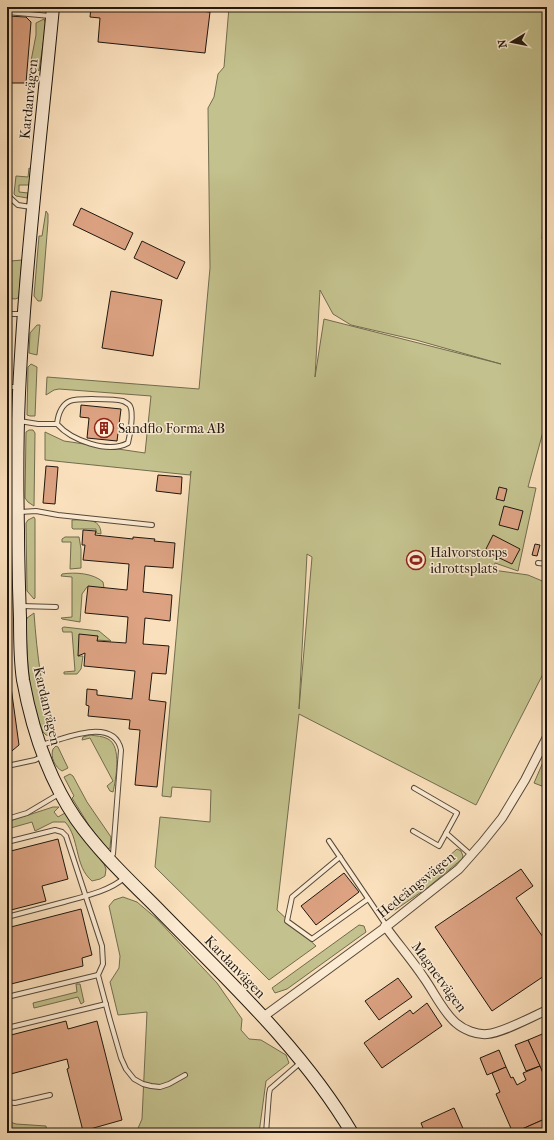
<svg xmlns="http://www.w3.org/2000/svg" width="554" height="1140" font-family="'IM FELL French Canon',serif">
<style>
.green{fill:#c3c18d;stroke:#716c4e;fill-rule:evenodd}
.building{fill:#dca282;stroke:#1f170e}
.lines{fill:none;stroke-linecap:round;stroke-linejoin:round}
.lane-casing{stroke:#56493a;stroke-width:6}
.street-casing{stroke:#56493a;stroke-width:10}
.secondary-casing{stroke:#1f170e;stroke-width:14}
.lane{stroke:#fcebd3;stroke-width:4}
.street{stroke:#fcebd3;stroke-width:8}
.secondary{stroke:#fcebd3;stroke-width:12}
.labels{text-anchor:middle;dominant-baseline:central;stroke-width:3;stroke-linejoin:round;paint-order:stroke}
.street-label{font-size:14px;fill:#1f170e;stroke:#fcebd3}
.poi-label{font-size:14px;fill:#1f170e;stroke:#fcebd3;text-anchor:start}
</style>
<rect width="100%" height="100%" fill="#fae0bc"/>
<filter id="stains"><feTurbulence type="fractalNoise" baseFrequency=".005" numOctaves="4"/><feColorMatrix values="0 0 0 0 .2 0 0 0 0 .09 0 0 0 0 .02 0 0 0 .5 -.17"/></filter>
<radialGradient id="worn" r=".72"><stop offset=".6" stop-color="#630" stop-opacity="0"/><stop offset="1" stop-color="#630" stop-opacity=".3"/></radialGradient>
<g class="green">
<path d="M229,7H547V182L545,188L542,239L547,244V417L528,487L536,488L518,571L495,563L493,570L528,575L547,583V677L543,674L476,805L299,714L277,910L316,946L269,980L155,867L160,817L210,822L211,790L172,787L171,797L162,796L191,471L190,475L45,460V432L64,441L145,453L151,396L59,389L54,390L46,395L47,377L199,389L210,268L208,108L214,97L218,74L224,67ZM320,290L333,314L351,325L416,340L501,364L324,319L315,377ZM307,554L312,557L299,709V708Z"/>
<polygon points="44,19 46,24 39,71 31,61 36,35 36,23"/>
<polygon points="29,168 31,169 29,185 19,185 19,192 28,193 27,198 16,196 14,194 16,176 28,177"/>
<polygon points="46,211 48,214 48,222 42,297 41,301 38,301 34,296 39,236 42,236"/>
<polygon points="22,260 19,295 18,298 15,299 8,298 11,261"/>
<polygon points="37,325 40,325 37,355 29,353 30,333"/>
<polygon points="31,364 37,367 35,416 30,416 27,415 28,367"/>
<polygon points="29,430 33,430 35,433 34,506 28,502 25,498 26,432"/>
<polygon points="34,517 35,519 35,598 34,599 27,591 26,523 28,520"/>
<path d="M72,520C84,520 101,517 101,534L96,533V529H73L72,528Z"/>
<polygon points="65,537 79,537 81,549 81,568 70,569 71,542 62,542 62,539"/>
<path d="M62,574C75,572 93,573 103,582L104,588L87,587L82,594L80,622L62,619L61,618L72,617V577L61,576Z"/>
<path d="M34,613C37,655 42,696 55,737L46,735L43,732C28,697 27,659 26,622L27,618Z"/>
<polygon points="64,627 99,631 111,641 97,640 78,656 83,656 81,669 77,674 64,674 64,672 75,671 72,632 63,632 62,628"/>
<path d="M90,735C96,736 103,736 108,739C122,746 116,779 113,792L110,791L107,786L113,781L90,738L82,740L83,737Z"/>
<path d="M56,746L58,747L68,768L62,771C55,767 50,757 53,749Z"/>
<polygon points="547,753 547,788 534,783"/>
<polygon points="70,774 73,776 87,802 111,837 110,848 108,849 106,847 90,827 72,798 74,796 64,777"/>
<path d="M53,807H59L54,812L58,817L65,813L104,864L106,869L105,876L100,879L92,881C74,866 80,838 65,822H53L35,831L32,822L7,829V822Z"/>
<polygon points="457,849 461,851 463,856 462,859 427,888 395,910 392,909 390,904 432,871"/>
<polygon points="123,897 137,902 157,919 217,983 242,1019 241,1030 249,1039 261,1040 286,1055 289,1063 266,1081 259,1133 136,1133 142,1119 147,1012 118,1015 110,982 119,968 120,956 109,906 114,900"/>
<polygon points="359,925 364,926 366,932 287,989 275,993 272,988"/>
<polygon points="76,984 80,984 84,1002 81,1004 78,997 34,1008 33,1003 77,992"/>
<polygon points="7,1121 16,1124 46,1126 47,1133 7,1133"/>
</g>
<g class="building">
<polygon points="91,7 163,7 210,12 205,53 98,42 100,18 90,17"/>
<polygon points="7,16 26,17 31,22 26,83 9,83 7,106"/>
<polygon points="81,208 133,233 125,250 73,225"/>
<polygon points="142,241 185,262 177,279 134,258"/>
<polygon points="111,291 162,300 153,356 102,348"/>
<polygon points="81,405 121,409 117,441 87,438 89,418 80,417"/>
<polygon points="46,466 58,467 55,504 43,503"/>
<polygon points="158,475 182,477 181,494 156,491"/>
<polygon points="499,487 507,489 504,501 496,499"/>
<polygon points="504,506 523,511 518,530 499,525"/>
<polygon points="83,530 96,531 95,535 133,539 133,537 155,539 154,541 175,543 173,568 145,566 143,592 172,595 170,621 145,618 143,644 169,646 166,674 152,673 149,700 166,702 157,787 135,785 140,730 129,729 130,720 88,716 89,706 86,705 87,689 97,690 97,695 132,699 135,671 84,666 85,653 78,656 79,634 98,636 97,641 126,643 128,617 85,613 88,586 127,590 129,564 83,560 85,545 82,545"/>
<polygon points="493,535 520,549 512,564 485,551"/>
<polygon points="535,544 540,545 537,556 532,555"/>
<polygon points="7,658 19,745 7,755"/>
<polygon points="58,839 68,879 42,886 46,901 7,911 7,852"/>
<polygon points="521,869 533,886 516,898 547,943 547,974 492,1011 435,927"/>
<polygon points="344,873 359,892 316,925 301,906"/>
<polygon points="81,909 92,955 82,958 83,966 7,985 7,928"/>
<polygon points="398,978 412,997 379,1020 365,1001"/>
<polygon points="427,1003 442,1026 382,1068 364,1043 410,1010 413,1014"/>
<polygon points="66,1021 68,1029 97,1021 122,1120 83,1131 67,1069 69,1068 67,1059 7,1075 7,1036"/>
<polygon points="547,1032 547,1083 528,1040"/>
<polygon points="528,1040 540,1066 526,1071 515,1045"/>
<polygon points="499,1050 506,1067 487,1075 480,1058"/>
<polygon points="540,1066 547,1083 547,1118 513,1133 496,1094 500,1092 492,1073 506,1067 511,1078 513,1077 517,1085 526,1080 523,1073"/>
<polygon points="454,1108 465,1133 425,1133 421,1123"/>
<polygon points="547,1118 547,1133 513,1133"/>
</g>
<g class="lines">
<g class="lane-casing">
<g id="lane">
<polyline points="7,12 50,16"/>
<polyline points="7,195 18,205 31,207"/>
<polyline points="7,314 23,314"/>
<polyline points="7,387 19,387"/>
<path d="M7,419L38,424H57C71,440 108,454 128,443C130,435 134,413 130,406C129,404 125,402 123,401C115,399 77,398 70,401C61,405 58,415 57,424"/>
<polyline points="7,488 16,488"/>
<polyline points="20,512 36,511 58,515 152,525"/>
<polyline points="538,563 547,564"/>
<polyline points="21,606 56,607"/>
<path d="M42,745C62,739 114,716 121,750L113,854L110,859"/>
<polyline points="7,766 35,760 43,756"/>
<polyline points="7,819 27,813 59,794"/>
<polyline points="413,831 439,846 457,813 414,788"/>
<polyline points="446,833 471,855"/>
<polyline points="329,841 386,925"/>
<polyline points="7,842 55,830 62,832 66,836 102,946 103,964 98,975 110,1020 121,1058 126,1069 134,1079 143,1084 151,1086 160,1087 169,1084 185,1075"/>
<polyline points="340,857 292,897 287,921 312,939 368,899"/>
<path d="M7,917C26,912 45,907 64,902C82,897 110,891 124,878"/>
<polyline points="7,997 98,975"/>
<polyline points="7,1028 106,1004"/>
<polyline points="7,1102 15,1103 50,1095"/>
<polyline points="266,1133 269,1094 270,1089 300,1063"/>
</g>
</g>
<g class="street-casing">
<g id="street">
<path d="M385,926C398,944 412,960 424,978C434,992 443,1012 456,1023C464,1030 477,1035 487,1034C502,1033 532,1017 547,1010"/>
<polyline points="263,1017 387,926 459,869 482,843 502,818 525,780 547,737"/>
</g>
</g>
<g class="secondary-casing">
<path id="secondary" d="M53,7C41,135 25,264 19,393C17,438 17,485 18,530C18,559 19,589 20,618C20,639 20,660 23,680C32,729 48,778 76,819C99,852 128,879 156,907C225,978 301,1047 352,1133"/>
</g>
<use href="#lane" class="lane"/>
<use href="#street" class="street"/>
<use href="#secondary" class="secondary"/>
</g>
<defs>
<g id="building-ring" transform="scale(1)"><circle r="9.5" fill="#fcebd3" stroke="#8f2418" stroke-width="1.5"/><path d="M-4-6H4V6H1V3H-1V6H-4ZM-2.5-4.3h1.7v1.8h-1.7ZM.8-4.3h1.7v1.8H.8ZM-2.5-1h1.7V.8h-1.7ZM.8-1h1.7V.8H.8Z" fill="#8f2418"/></g>
<g id="stadium-ring" transform="scale(1)"><circle r="9.5" fill="#fcebd3" stroke="#8f2418" stroke-width="1.5"/><path d="M0-5a6.5 5 0 1 0 0 10a6.5 5 0 1 0 0-10ZM-3.5-1.8h7v3.6h-7Z" fill="#8f2418"/></g>
</defs>
<g fill-rule="evenodd">
<use href="#building-ring" x="104" y="428"/>
<use href="#stadium-ring" x="416" y="560"/>
</g>
<g class="labels">
<g class="street-label">
<text transform="translate(29 99) rotate(-84)">Kardanvägen</text>
<text transform="translate(47 706) rotate(77)">Kardanvägen</text>
<text transform="translate(416 885) rotate(-39)">Hedeängsvägen</text>
<text transform="translate(235 967) rotate(46)">Kardanvägen</text>
<text transform="translate(439 977) rotate(54)">Magnetvägen</text>
</g>
<g class="poi-label">
<text x="118" y="428">Sandflo Forma AB</text>
<text x="430" y="552">Halvorstorps<tspan x="430" dy="16">idrottsplats</tspan></text>
</g>
</g>
<rect width="554" height="1140" fill="none" stroke="#fae0bc" stroke-width="24"/>
<rect x="8" y="8" width="538" height="1124" fill="none" stroke="#1f170e" stroke-width="2"/>
<rect x="12" y="12" width="530" height="1116" fill="none" stroke="#1f170e"/>
<g transform="translate(512 42) rotate(260)" stroke="#fcebd3" stroke-width="3" paint-order="stroke">
<path d="M0-3L7 15L0 10L-7 15Z" fill="#1f170e"/>
<text y="-6" font-size="11" font-weight="bold" text-anchor="middle" fill="#1f170e">N</text>
</g>
<rect width="100%" height="100%" filter="url(#stains)"/>
<rect width="100%" height="100%" fill="url(#worn)"/>
</svg>
